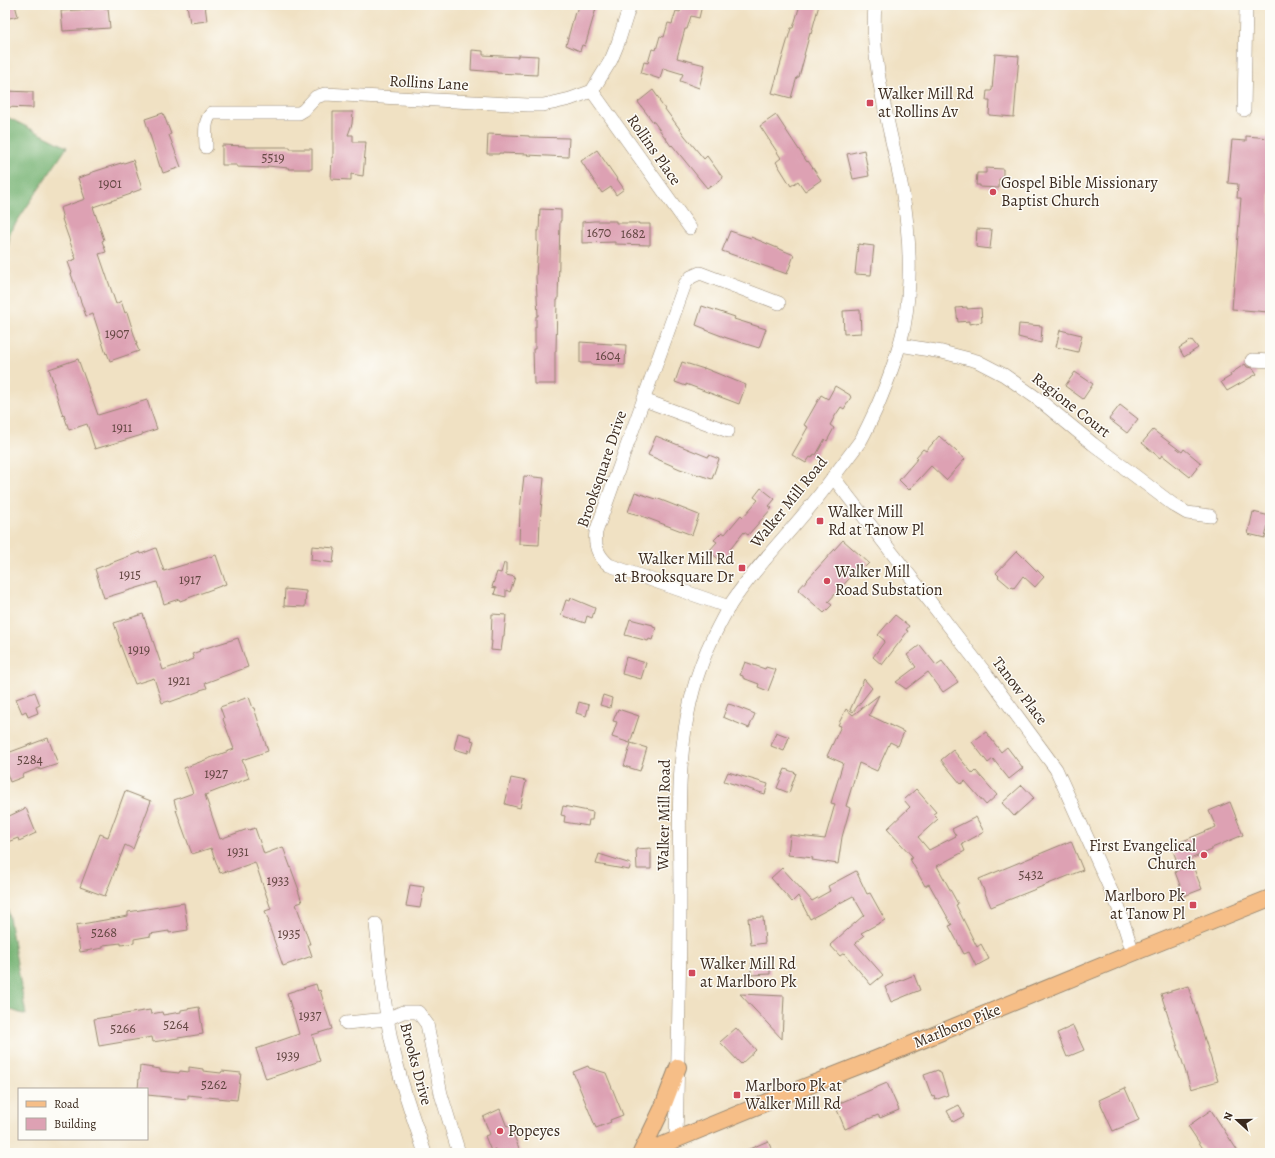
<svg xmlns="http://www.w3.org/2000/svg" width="1275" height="1158" font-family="Alegreya,serif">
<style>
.forest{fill:#76b373;stroke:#586e48}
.building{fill:#dda1b3}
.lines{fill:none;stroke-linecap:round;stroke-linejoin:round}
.minor-casing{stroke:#968670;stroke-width:14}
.major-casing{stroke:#968670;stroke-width:18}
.minor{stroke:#fff;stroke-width:13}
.major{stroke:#f6be87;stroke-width:16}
.poi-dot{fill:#d1495b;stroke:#fdfcf7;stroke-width:1.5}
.labels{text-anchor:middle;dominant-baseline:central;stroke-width:3;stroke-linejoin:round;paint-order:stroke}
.number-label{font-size:14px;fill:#644843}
.street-label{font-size:16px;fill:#3b2a1e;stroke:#fdfcf7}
.poi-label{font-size:16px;fill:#3b2a1e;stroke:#fdfcf7;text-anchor:start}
</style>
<rect width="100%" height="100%" fill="#fdfcf7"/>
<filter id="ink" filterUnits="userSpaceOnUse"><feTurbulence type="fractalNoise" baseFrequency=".025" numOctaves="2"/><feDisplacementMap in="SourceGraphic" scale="8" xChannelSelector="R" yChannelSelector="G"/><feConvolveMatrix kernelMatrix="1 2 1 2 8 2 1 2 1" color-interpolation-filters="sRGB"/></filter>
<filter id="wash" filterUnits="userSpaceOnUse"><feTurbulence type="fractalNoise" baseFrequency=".012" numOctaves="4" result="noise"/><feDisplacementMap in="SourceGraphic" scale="16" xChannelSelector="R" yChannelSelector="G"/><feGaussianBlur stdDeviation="0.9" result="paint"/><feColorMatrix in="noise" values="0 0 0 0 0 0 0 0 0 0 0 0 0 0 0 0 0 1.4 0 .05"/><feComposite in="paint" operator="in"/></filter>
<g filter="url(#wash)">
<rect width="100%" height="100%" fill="#f0e1c3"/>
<g class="forest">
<polygon points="5,116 67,147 10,232 5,272"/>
<polygon points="5,905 7,906 26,1015 5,1008"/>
</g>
<g id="blocks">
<g class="building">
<polygon points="5,5 15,5 18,16 5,19"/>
<polygon points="187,5 205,5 207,21 190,23"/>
<polygon points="579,5 597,5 585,46 582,45 580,51 566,45 575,12 577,13"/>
<polygon points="682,5 702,5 699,18 691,16 687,29 685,29 677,58 705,65 699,88 680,81 683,74 663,68 660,79 641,73 644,62 648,63 652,49 656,50 660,36 664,37 668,23 672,24 676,11 680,12"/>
<polygon points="800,5 819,5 811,34 810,33 804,55 805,55 799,77 797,77 791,98 772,93 791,28 793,28"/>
<polygon points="108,8 110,28 63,31 61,11"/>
<polygon points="472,50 483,51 483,55 518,57 518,55 538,56 537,75 497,73 497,72 471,70"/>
<polygon points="995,54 1019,56 1014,117 989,115 990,100 986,100 987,91 991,91 992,90"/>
<polygon points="653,90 660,100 659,101 685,136 704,159 707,156 723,178 712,186 711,185 707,188 672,145 671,146 654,122 653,122 638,102"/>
<polygon points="5,91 33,92 33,108 5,107"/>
<polygon points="333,112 353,112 352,124 348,135 353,135 353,142 366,142 363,176 351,174 351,180 331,179 332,157 333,157"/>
<polygon points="163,113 171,134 169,135 181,167 163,173 161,167 160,167 145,119"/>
<polygon points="776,115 807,162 808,161 821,180 805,191 798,181 791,186 776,162 781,158 760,126"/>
<polygon points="488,134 529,136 529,137 569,138 568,157 527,155 528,154 499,153 499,154 487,154"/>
<polygon points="1246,136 1270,138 1270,293 1268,312 1232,309 1241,198 1237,198 1238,184 1228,183 1232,140 1246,141"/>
<polygon points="222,145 245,146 245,147 290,147 290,149 312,149 312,169 288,169 289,168 267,166 267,168 237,167 237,165 222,165"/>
<polygon points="597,150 624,189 616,195 611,187 602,193 581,161"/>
<polygon points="864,150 869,176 853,179 847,154"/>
<polygon points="133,160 142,189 131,193 131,194 93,207 104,240 102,241 106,252 99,254 116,304 121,301 125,313 127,312 137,344 136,344 139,351 110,361 107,353 106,354 93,314 86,316 71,274 72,273 68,262 76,259 62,219 63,219 60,208 85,199 78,178 90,174 90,173 121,163 121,164"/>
<polygon points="986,168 1003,169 1003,179 999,179 999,188 980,187 980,185 976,185 977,173 986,173"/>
<polygon points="540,209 561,210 561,221 560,221 558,300 557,300 556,351 555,351 555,384 534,384 533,349 535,349 535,327 536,327 536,316 538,316 536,277 538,242 537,242 537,231 539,231"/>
<polygon points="594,221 616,221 616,223 639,223 639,224 650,224 650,245 615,244 615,242 582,243 582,222"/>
<polygon points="977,229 992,230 990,249 976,247"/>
<polygon points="730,231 751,238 751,237 794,255 787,274 722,251"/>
<polygon points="858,244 874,246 871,275 855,274"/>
<polygon points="702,306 735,317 734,319 766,329 759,348 727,338 706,330 706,329 696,325"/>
<polygon points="967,307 967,309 981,308 982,322 969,324 969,321 958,322 956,308"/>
<polygon points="860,310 861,333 844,334 843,311"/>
<polygon points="1019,324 1042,326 1041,343 1018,337"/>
<polygon points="1060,330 1082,335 1078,352 1056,347"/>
<polygon points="1192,340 1198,348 1184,357 1179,348"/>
<polygon points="580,342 626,345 625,365 603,365 591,364 592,363 580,363"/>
<polygon points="78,359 98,415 147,400 157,429 142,434 142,435 95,449 87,424 69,430 64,415 63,416 53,384 54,384 49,369"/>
<polygon points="682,362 704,369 704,368 746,385 739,404 686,384 686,386 675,382"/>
<polygon points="1245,364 1247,367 1253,368 1257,374 1227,391 1221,382 1231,376 1230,374"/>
<polygon points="1075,372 1093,384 1083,399 1065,386"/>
<polygon points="835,386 850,395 850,396 851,397 844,409 841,407 835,416 830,425 834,428 827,441 825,439 816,455 814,454 812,458 810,457 806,463 792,455 808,427 804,425 821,395 828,399"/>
<polygon points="1120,405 1138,419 1127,433 1109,419"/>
<polygon points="1153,430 1182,452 1184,449 1201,463 1190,477 1162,455 1160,458 1142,443"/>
<polygon points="656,436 708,457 709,455 719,459 712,479 680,469 648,455"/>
<polygon points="939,436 965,459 946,480 931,466 909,490 899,480 918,458 916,457 923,449 926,451"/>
<polygon points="524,476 544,478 540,522 539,545 519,544 520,510"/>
<polygon points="761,488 775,499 769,506 772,508 748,535 744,532 728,552 730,553 722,562 709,551 717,542 714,540 722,532 725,534 741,515 743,517 758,500 754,497"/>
<polygon points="635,492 656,499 656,498 699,515 692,535 639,515 628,512"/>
<polygon points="1253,512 1270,516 1265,538 1248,534"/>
<polygon points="843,540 869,563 861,571 858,569 828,602 832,605 824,613 798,590"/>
<polygon points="312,546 335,548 333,563 311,560"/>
<polygon points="156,548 164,571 216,555 226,584 180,601 179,599 164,604 157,582 104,598 95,569 140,552 141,554"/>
<polygon points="1017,551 1037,571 1037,570 1044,577 1035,587 1023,576 1014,588 1012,587 1011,588 998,577 999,576 996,573"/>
<polygon points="504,563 506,563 506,575 515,577 510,592 506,590 506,597 494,594 496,588 492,587 497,572 501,573"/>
<polygon points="285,589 306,591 305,607 284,606"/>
<polygon points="571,598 595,608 592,618 587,616 585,623 561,615 566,600 570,601"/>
<polygon points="143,614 148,629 149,629 163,670 194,659 192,654 200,651 199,650 238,638 248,667 205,683 207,688 200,690 200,691 170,702 169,701 162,703 154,678 135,684 118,639 119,638 114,623"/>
<polygon points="492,614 506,615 504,636 503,636 501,651 491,650 492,641 491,641"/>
<polygon points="895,615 909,626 906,630 908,631 882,665 873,657 885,641 878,635"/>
<polygon points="630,619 653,625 653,627 656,628 652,640 649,639 648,641 625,635"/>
<polygon points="920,645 936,665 942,661 958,682 943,692 928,672 906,689 896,682 916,667 907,655"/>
<polygon points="626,657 646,663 641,679 622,674"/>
<polygon points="745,662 765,669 766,667 776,670 768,691 758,687 759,684 743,678 743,676 740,675"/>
<polygon points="864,679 872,688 853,712 850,710"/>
<polygon points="35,692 40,705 36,707 38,713 28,717 26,711 22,713 16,699"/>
<polygon points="603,695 612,698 610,708 600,705"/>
<polygon points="879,695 869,715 904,732 898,746 890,742 877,771 859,763 846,806 850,808 842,837 838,864 812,860 813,858 788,855 790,835 825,839 835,804 831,803 843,763 827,756 841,726 838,725 846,709 853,715"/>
<polygon points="249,697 253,708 254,708 268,751 242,760 249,778 205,795 220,839 248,829 249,830 255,828 264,854 283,847 299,890 298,890 302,902 296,904 310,944 308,944 312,956 283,966 268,923 269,922 265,911 271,909 255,862 228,872 227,871 220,873 211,848 192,854 176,810 177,811 174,800 193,793 184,768 234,749 223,719 224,718 220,707"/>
<polygon points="579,702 589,705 586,716 576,713"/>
<polygon points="728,704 732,705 755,714 749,728 723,717"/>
<polygon points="618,709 639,716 630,743 612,737 617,722 613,721"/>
<polygon points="776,732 789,737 784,751 771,746"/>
<polygon points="986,732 1001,752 1007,747 1023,768 1009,779 993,759 988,763 972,742"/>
<polygon points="458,733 472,737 471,740 474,741 471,751 468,750 468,753 454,749"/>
<polygon points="48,738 58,764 40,770 39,768 22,775 23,777 10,782 5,768 5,754"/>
<polygon points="631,743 647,748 640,771 624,766"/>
<polygon points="953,750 973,774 976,771 997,795 986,805 965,781 961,784 941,760"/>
<polygon points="785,769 796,773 789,793 777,788"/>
<polygon points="728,772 768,784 765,794 724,781"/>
<polygon points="511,778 526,781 520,808 505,804"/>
<polygon points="1022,785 1034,798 1014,816 1002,803"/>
<polygon points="916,789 936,812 933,814 938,819 918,837 929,850 956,836 952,829 976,817 984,832 962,844 965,851 937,866 958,904 956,905 977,947 981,944 989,959 976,966 969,952 964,954 949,926 952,925 929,884 925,886 910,859 913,857 887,829 910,807 904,800"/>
<polygon points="125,791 151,801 133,849 125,845 105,896 80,887 100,834 108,837"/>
<polygon points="1230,802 1243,835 1212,848 1212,850 1190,859 1202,889 1184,896 1175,872 1180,869 1171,846 1216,827 1209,811"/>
<polygon points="563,806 593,812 592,820 589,820 588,826 564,822 565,816 561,815"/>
<polygon points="26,808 36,833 19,841 18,838 5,843 5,818"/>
<polygon points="1071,841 1083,870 991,907 979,879"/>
<polygon points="651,848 651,869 637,869 636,849"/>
<polygon points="599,854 631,864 629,870 596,864"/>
<polygon points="782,868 812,901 830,891 828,886 856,871 867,894 870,893 885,920 861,933 864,936 855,943 883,975 871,985 844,953 840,956 830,945 864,915 853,896 810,919 798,896 792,902 771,878"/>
<polygon points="410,885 424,887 420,908 406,906"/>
<polygon points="184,903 188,930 169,933 169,931 150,934 151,936 134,939 134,943 121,945 121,943 103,945 103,948 80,952 76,925 128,916 128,912"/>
<polygon points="763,917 765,943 751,945 748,918"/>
<polygon points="770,962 770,974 751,975 751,963"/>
<polygon points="914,975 920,990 891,1002 885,987"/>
<polygon points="316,984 318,991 320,990 332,1029 312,1035 320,1061 266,1079 256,1049 299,1034 287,993"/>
<polygon points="1188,986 1218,1081 1191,1089 1161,994"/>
<polygon points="740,994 784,996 782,1039"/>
<polygon points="199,1007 203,1034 153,1042 152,1037 99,1046 94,1019 150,1010 151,1014 162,1012 163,1015 181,1012 181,1010"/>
<polygon points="1073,1026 1084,1050 1067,1057 1057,1033"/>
<polygon points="736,1028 756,1050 741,1064 720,1042"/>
<polygon points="140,1066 160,1069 160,1071 179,1073 180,1071 189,1072 189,1067 203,1069 203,1071 221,1073 222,1071 241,1073 237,1100 188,1095 188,1099 147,1095 147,1089 138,1089"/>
<polygon points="588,1066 589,1068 606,1073 623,1115 610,1120 611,1122 596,1128 573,1072"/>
<polygon points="938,1070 940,1073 941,1073 948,1095 935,1100 934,1096 932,1097 924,1075"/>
<polygon points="887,1083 899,1110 880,1118 878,1115 845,1129 835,1105"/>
<polygon points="1125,1088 1139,1120 1113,1131 1099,1100"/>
<polygon points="959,1105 964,1116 953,1122 947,1111"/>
<polygon points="500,1109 507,1127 510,1126 521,1153 497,1153 495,1149 491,1151 485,1136 490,1134 483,1117"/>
<polygon points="1211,1110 1239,1153 1206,1153 1188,1126"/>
<polygon points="768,1141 773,1153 740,1153"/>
</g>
</g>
</g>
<g filter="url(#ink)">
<use href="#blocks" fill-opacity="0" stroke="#968670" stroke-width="1"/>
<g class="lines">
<g class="minor-casing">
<g id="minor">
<polyline points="592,91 690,228"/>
<polyline points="1244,110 1246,5"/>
<path d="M206,147C206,137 203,121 212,113H299L304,110L316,97L325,94L528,105H543L553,103L570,99L592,91L611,60L618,43L630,5"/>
<polyline points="900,345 942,352 977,361 1004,375 1038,399 1093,444 1175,506 1187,513 1210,516"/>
<polyline points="1252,360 1270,361"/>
<polyline points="644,400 728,431"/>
<polyline points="833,477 987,675 1056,769 1118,906 1133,953"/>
<path d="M729,607L609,565C598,556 594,546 596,532L685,284L691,277L700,273L779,303"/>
<path d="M376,924C380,962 383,1001 391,1039C399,1078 412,1115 425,1153"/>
<polyline points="346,1023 387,1019 403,1012 418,1012 427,1024 441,1094 459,1153"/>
<path d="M676,1139C678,1059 680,978 680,898C680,808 672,721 713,637C718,627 724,615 730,605C754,568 786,537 814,502C824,490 833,477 843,464C849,456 855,448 861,440C867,429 872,418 877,407C888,381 898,355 904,327C912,283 910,234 902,189C891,128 870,68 875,5"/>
</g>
</g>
<g class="major-casing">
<g id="major">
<polyline points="641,1153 662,1109 678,1067"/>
<polyline points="643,1153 787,1094 876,1059 1133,953 1270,898"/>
</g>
</g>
<use href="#minor" class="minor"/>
<use href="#major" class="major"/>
</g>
</g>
<g class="poi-dot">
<rect x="866" y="99" width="8" height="8" rx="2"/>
<circle cx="993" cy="192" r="4"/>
<rect x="816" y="517" width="8" height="8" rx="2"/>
<rect x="738" y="564" width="8" height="8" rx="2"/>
<circle cx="827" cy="581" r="4"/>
<circle cx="1204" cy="855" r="4"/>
<rect x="1189" y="901" width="8" height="8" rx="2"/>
<rect x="688" y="969" width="8" height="8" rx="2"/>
<rect x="733" y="1091" width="8" height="8" rx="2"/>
<circle cx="500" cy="1131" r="4"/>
</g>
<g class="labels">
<g class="number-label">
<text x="273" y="157">5519</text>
<text x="110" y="183">1901</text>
<text x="599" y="232">1670</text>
<text x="633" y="233">1682</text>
<text x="117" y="333">1907</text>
<text x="608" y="355">1604</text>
<text x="122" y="427">1911</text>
<text x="130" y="574">1915</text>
<text x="190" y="579">1917</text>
<text x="139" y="649">1919</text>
<text x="179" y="680">1921</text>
<text x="30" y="759">5284</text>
<text x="216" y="773">1927</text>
<text x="238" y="851">1931</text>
<text x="1031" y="874">5432</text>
<text x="278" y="880">1933</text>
<text x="104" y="932">5268</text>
<text x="289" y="933">1935</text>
<text x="310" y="1015">1937</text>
<text x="176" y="1024">5264</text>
<text x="123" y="1028">5266</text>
<text x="288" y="1055">1939</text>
<text x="214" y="1084">5262</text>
</g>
<g class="street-label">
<text transform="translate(429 83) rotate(3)">Rollins Lane</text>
<text transform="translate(654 150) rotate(55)">Rollins Place</text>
<text transform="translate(1071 405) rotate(38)">Ragione Court</text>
<text transform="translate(602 469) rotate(-71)">Brooksquare Drive</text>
<text transform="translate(789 502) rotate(-51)">Walker Mill Road</text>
<text transform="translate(1020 691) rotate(53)">Tanow Place</text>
<text transform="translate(664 815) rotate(-89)">Walker Mill Road</text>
<text transform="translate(957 1026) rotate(-22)">Marlboro Pike</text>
<text transform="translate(416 1064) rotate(75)">Brooks Drive</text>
</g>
<g class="poi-label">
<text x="878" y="94">Walker Mill Rd<tspan x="878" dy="18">at Rollins Av</tspan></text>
<text x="1001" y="183">Gospel Bible Missionary<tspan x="1001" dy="18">Baptist Church</tspan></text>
<text x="828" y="512">Walker Mill<tspan x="828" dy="18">Rd at Tanow Pl</tspan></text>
<text x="734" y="559" text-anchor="end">Walker Mill Rd<tspan x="734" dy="18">at Brooksquare Dr</tspan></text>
<text x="835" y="572">Walker Mill<tspan x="835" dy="18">Road Substation</tspan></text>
<text x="1196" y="846" text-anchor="end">First Evangelical<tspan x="1196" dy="18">Church</tspan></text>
<text x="1185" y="896" text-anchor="end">Marlboro Pk<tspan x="1185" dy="18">at Tanow Pl</tspan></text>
<text x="700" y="964">Walker Mill Rd<tspan x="700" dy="18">at Marlboro Pk</tspan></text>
<text x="745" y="1086">Marlboro Pk at<tspan x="745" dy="18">Walker Mill Rd</tspan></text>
<text x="508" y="1131">Popeyes</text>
</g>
</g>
<rect width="1275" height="1158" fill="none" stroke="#fdfcf7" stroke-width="20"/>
<rect x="18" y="1088" width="130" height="52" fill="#fdfcf7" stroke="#afa8a0"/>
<rect x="26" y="1101" width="20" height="6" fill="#f6be87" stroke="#afa8a0"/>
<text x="54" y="1108" font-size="12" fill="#3b2a1e">Road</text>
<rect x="26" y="1118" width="20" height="12" fill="#dda1b3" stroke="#afa8a0"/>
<text x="54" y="1128" font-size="12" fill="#3b2a1e">Building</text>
<g transform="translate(1237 1120) rotate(291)" stroke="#fdfcf7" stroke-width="3" paint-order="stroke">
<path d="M0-3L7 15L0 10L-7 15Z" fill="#3b2a1e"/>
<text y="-6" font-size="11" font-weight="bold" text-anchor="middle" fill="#3b2a1e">N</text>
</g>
</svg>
